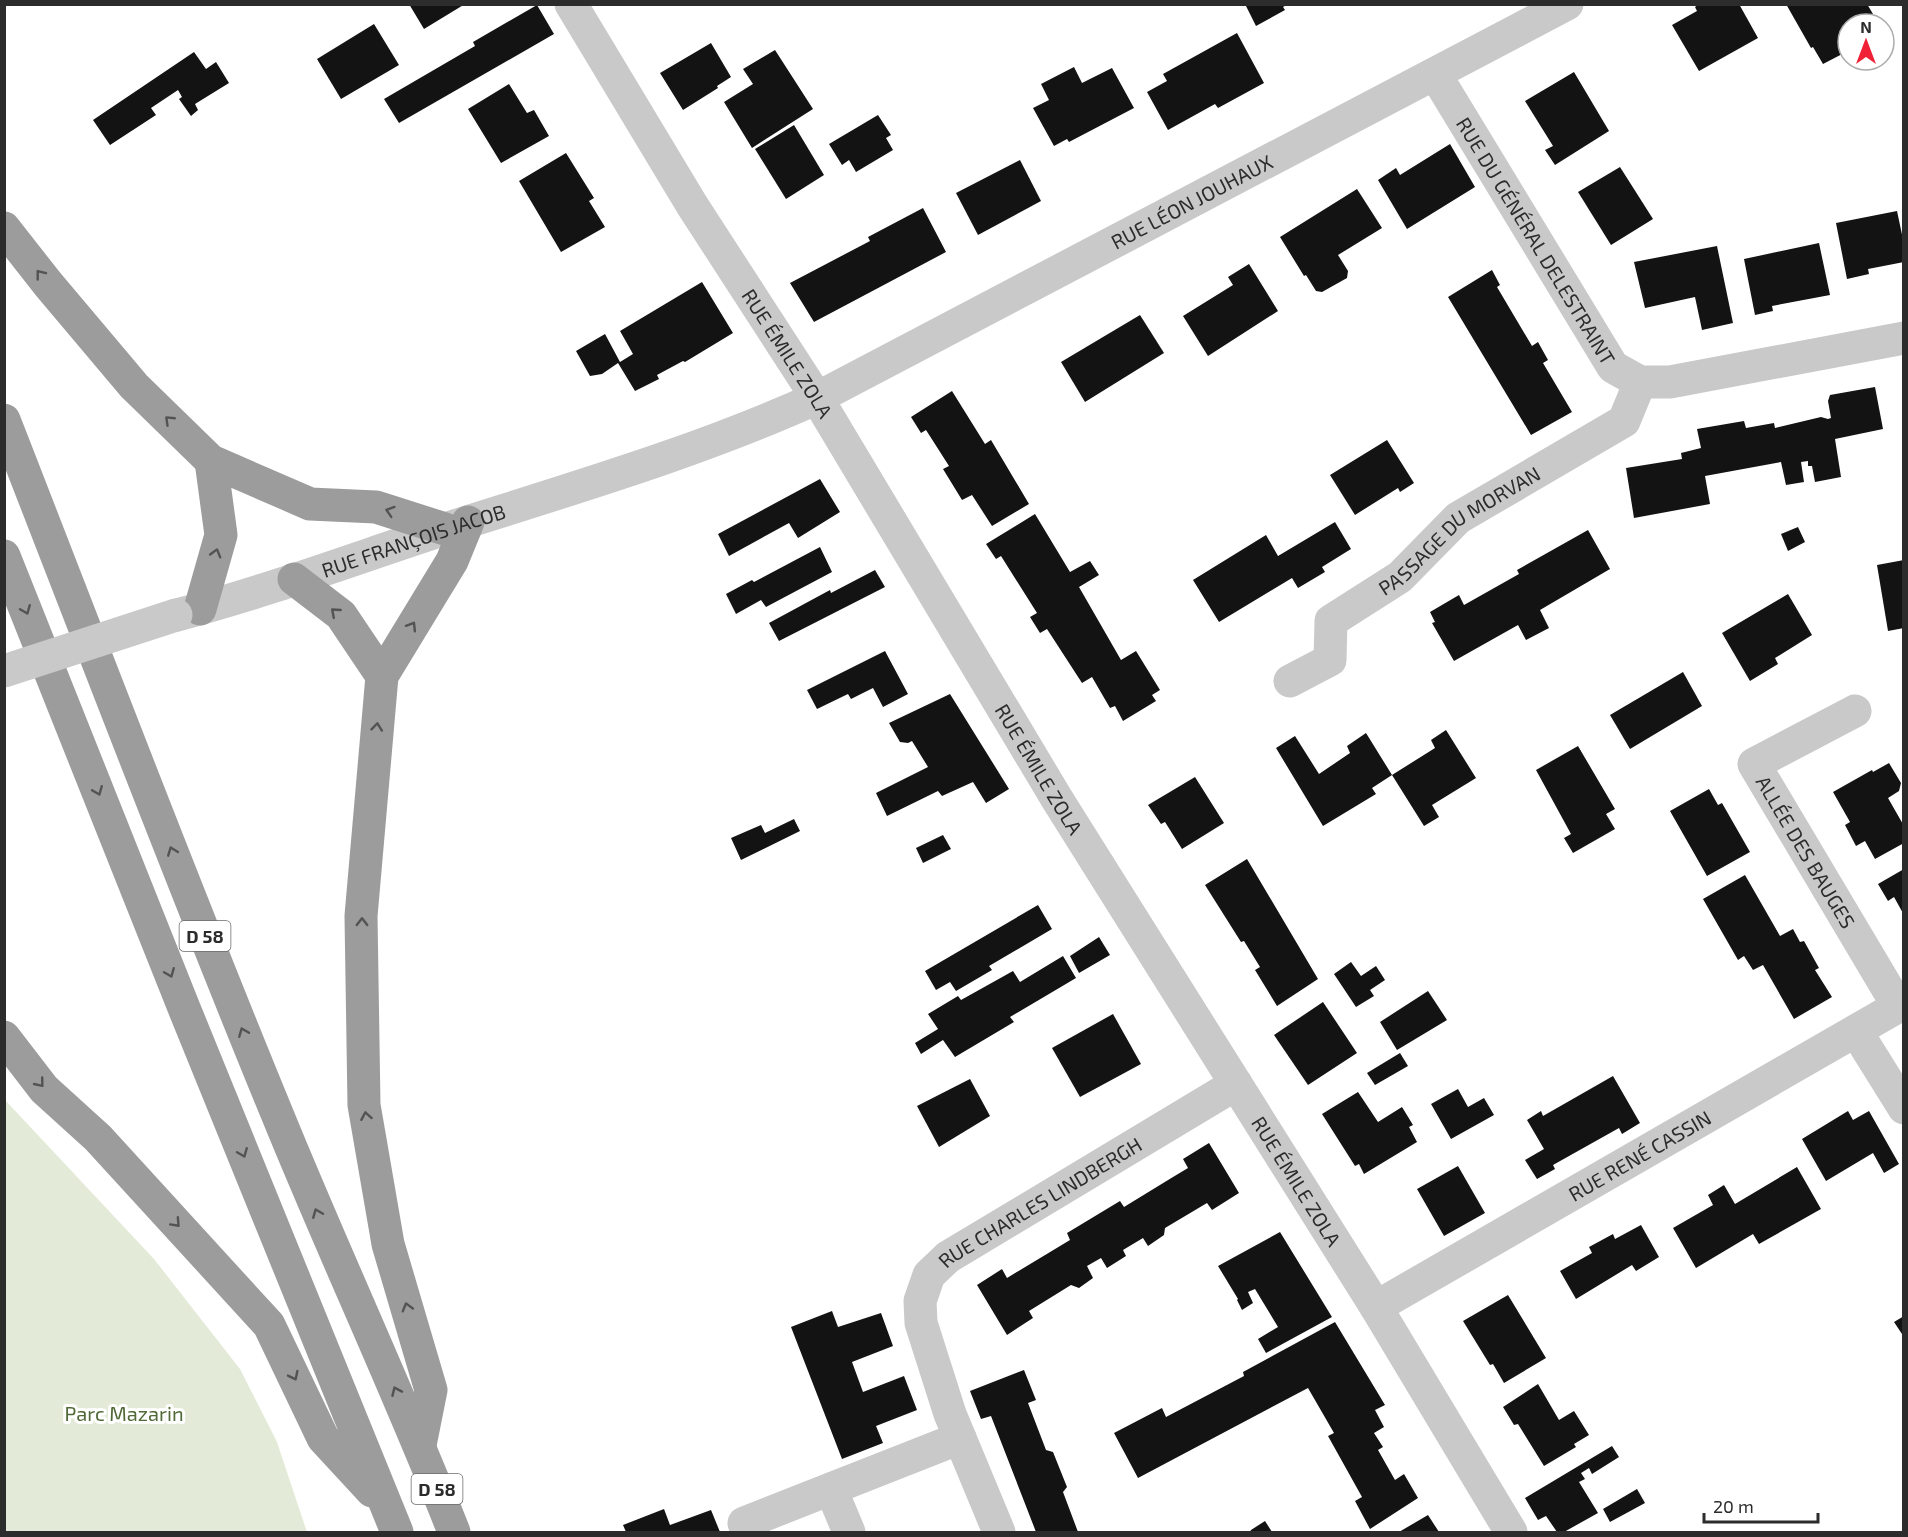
<svg xmlns="http://www.w3.org/2000/svg" width="1908" height="1537" font-family="'Exo 2',sans-serif">
<style>
.green{fill:#e3ebd8}
.building{fill:#131313}
.lines{fill:none;stroke-linecap:round;stroke-linejoin:round}
.minor{stroke:#c9c9c9;stroke-width:33}
.tertiary{stroke:#c9c9c9;stroke-width:33}
.trunk{stroke:#9c9c9c;stroke-width:33}
.tertiary-bridge{stroke:#c9c9c9;stroke-width:33}
.oneway{stroke:#535353}
.labels{text-anchor:middle;dominant-baseline:central;stroke-width:6;stroke-linejoin:round;paint-order:stroke}
.shield{fill:#fff;stroke:#6b6b6b;stroke-width:1.5}
.shield-label{font-size:18px;font-weight:bold;fill:#2c2c2c}
.street-label{font-size:20px;fill:#2c2c2c;stroke:#fff}
.park-label{font-size:20px;fill:#506937;stroke:#fff}
</style>
<rect width="100%" height="100%" fill="#fff"/>
<polygon class="green" points="5,1100 154,1259 240,1369 277,1442 307,1532 5,1532"/>
<g class="building">
<polygon points="409,4 465,4 424,29"/>
<polygon points="1245,4 1288,4 1283,7 1285,10 1256,26"/>
<polygon points="1699,4 1739,4 1758,38 1699,71 1672,25 1697,11 1695,7"/>
<polygon points="1786,4 1867,4 1873,14 1869,16 1874,24 1848,24 1848,51 1823,64 1813,47 1811,48"/>
<polygon points="537,5 554,34 399,123 384,99 475,46 473,42"/>
<polygon points="374,24 399,65 341,99 317,59"/>
<polygon points="1237,33 1264,83 1218,108 1215,104 1168,130 1147,92 1167,81 1163,74"/>
<polygon points="711,43 731,77 717,86 718,88 683,110 660,73"/>
<polygon points="775,50 813,109 752,148 724,102 753,84 743,69"/>
<polygon points="194,52 206,69 216,62 229,83 195,104 198,110 191,116 179,99 182,97 178,90 151,108 156,115 110,145 93,120"/>
<polygon points="1074,67 1082,83 1112,68 1134,108 1069,142 1067,139 1054,146 1033,108 1049,100 1041,84"/>
<polygon points="1574,72 1609,131 1555,165 1545,150 1553,146 1525,101"/>
<polygon points="509,84 527,113 534,110 549,136 501,163 468,109"/>
<polygon points="878,115 891,135 886,138 893,150 856,172 849,160 842,165 829,144"/>
<polygon points="794,125 824,175 786,199 755,149"/>
<polygon points="1450,144 1475,187 1407,229 1378,180 1396,168 1400,175"/>
<polygon points="566,153 594,198 589,201 605,227 561,252 519,181"/>
<polygon points="1020,160 1041,201 978,235 956,193"/>
<polygon points="1620,167 1653,219 1611,245 1578,192"/>
<polygon points="1357,189 1382,228 1338,255 1348,271 1347,278 1322,292 1316,291 1306,275 1304,276 1280,237"/>
<polygon points="923,208 946,252 814,322 790,283 870,241 868,237"/>
<polygon points="1897,211 1904,244 1904,262 1868,269 1869,274 1847,279 1836,223"/>
<polygon points="1819,243 1830,295 1772,306 1773,311 1755,315 1744,259"/>
<polygon points="1717,246 1733,323 1702,330 1695,297 1645,308 1634,262"/>
<polygon points="1249,264 1278,311 1208,356 1183,316 1233,285 1228,277"/>
<polygon points="1492,270 1500,285 1497,287 1532,346 1538,342 1548,360 1543,363 1572,412 1531,435 1448,297"/>
<polygon points="702,282 733,333 685,362 683,361 657,375 659,379 635,391 618,363 602,374 590,376 576,351 605,334 620,362 633,354 620,331"/>
<polygon points="1140,315 1164,353 1085,402 1061,362"/>
<polygon points="1875,387 1883,429 1835,439 1841,477 1815,482 1812,466 1808,466 1808,461 1801,462 1804,482 1786,485 1781,462 1705,476 1710,504 1634,518 1626,468 1682,459 1681,453 1701,448 1697,429 1744,421 1746,428 1774,423 1775,428 1821,417 1828,419 1831,418 1828,401 1830,395"/>
<polygon points="952,391 985,444 991,440 1029,504 992,526 972,495 962,500 943,469 949,466 926,430 921,433 911,417"/>
<polygon points="1387,440 1414,483 1400,492 1398,488 1355,515 1330,475"/>
<polygon points="820,479 840,512 798,538 789,523 729,556 718,534"/>
<polygon points="1035,514 1070,572 1090,561 1099,575 1079,587 1121,660 1136,651 1160,690 1152,695 1156,701 1123,721 1115,706 1110,708 1092,677 1082,683 1047,629 1040,633 1030,617 1037,613 1001,556 996,559 986,544"/>
<polygon points="1335,522 1351,549 1322,567 1325,572 1298,588 1292,578 1219,622 1193,580 1266,535 1278,556"/>
<polygon points="1798,527 1805,542 1788,551 1781,534"/>
<polygon points="1588,530 1610,569 1540,610 1549,628 1526,640 1518,625 1454,661 1432,623 1435,622 1430,612 1459,595 1464,605 1519,574 1517,570"/>
<polygon points="820,547 832,572 766,607 761,600 736,614 726,594 752,580 754,582"/>
<polygon points="1904,560 1904,628 1888,631 1877,565"/>
<polygon points="875,570 885,587 779,641 769,623 830,590 831,593"/>
<polygon points="1788,594 1812,635 1775,658 1778,664 1750,681 1722,633"/>
<polygon points="885,651 908,694 883,707 873,688 851,699 848,694 817,709 807,690"/>
<polygon points="1683,672 1702,706 1630,749 1610,715"/>
<polygon points="950,694 1009,789 986,803 973,782 942,796 938,791 887,816 876,793 928,767 912,741 908,743 900,742 889,723"/>
<polygon points="1446,730 1476,778 1432,805 1439,817 1424,826 1392,775 1372,788 1376,794 1323,826 1276,748 1295,736 1319,774 1350,753 1347,746 1366,733 1392,775 1435,748 1431,740"/>
<polygon points="1578,746 1615,809 1606,814 1615,829 1573,853 1564,838 1571,834 1536,770"/>
<polygon points="1889,763 1901,783 1899,791 1888,798 1904,826 1904,843 1875,859 1865,841 1856,846 1845,825 1850,822 1833,792 1872,770 1873,772"/>
<polygon points="1195,777 1224,823 1182,849 1165,822 1161,824 1148,805"/>
<polygon points="1709,789 1718,805 1722,803 1750,852 1707,876 1670,811"/>
<polygon points="794,819 800,831 741,860 731,838 761,825 765,833"/>
<polygon points="943,835 951,849 923,863 916,848"/>
<polygon points="1247,859 1318,979 1277,1006 1255,970 1260,967 1244,941 1241,942 1205,885"/>
<polygon points="1904,869 1904,915 1894,897 1888,901 1878,884"/>
<polygon points="1745,875 1780,936 1793,929 1800,942 1804,941 1819,968 1815,970 1832,997 1794,1019 1763,965 1753,970 1744,956 1738,960 1703,899"/>
<polygon points="1038,905 1052,929 989,966 992,970 956,991 950,982 936,990 925,971"/>
<polygon points="1099,937 1110,955 1079,973 1070,956"/>
<polygon points="1063,956 1076,978 1010,1017 1014,1022 955,1057 943,1040 921,1054 915,1043 938,1029 928,1014 958,996 961,1000 1013,971 1020,982"/>
<polygon points="1351,962 1361,976 1376,966 1385,980 1370,990 1374,996 1356,1007 1334,974"/>
<polygon points="1428,991 1447,1020 1397,1050 1380,1022"/>
<polygon points="1323,1002 1357,1053 1308,1085 1274,1035"/>
<polygon points="1113,1014 1141,1064 1080,1097 1052,1048"/>
<polygon points="1400,1053 1408,1066 1375,1085 1367,1073"/>
<polygon points="1613,1076 1640,1123 1622,1134 1619,1128 1553,1165 1555,1169 1537,1179 1525,1160 1544,1149 1527,1120 1541,1111 1543,1116"/>
<polygon points="970,1079 990,1116 939,1147 917,1106"/>
<polygon points="1458,1089 1468,1107 1484,1098 1494,1115 1451,1139 1431,1104"/>
<polygon points="1358,1092 1378,1122 1402,1107 1413,1125 1409,1127 1417,1142 1364,1174 1359,1164 1355,1166 1322,1114"/>
<polygon points="1848,1111 1853,1120 1869,1111 1899,1164 1884,1173 1873,1153 1826,1181 1802,1139"/>
<polygon points="1209,1143 1239,1193 1212,1210 1207,1203 1165,1228 1164,1235 1148,1246 1143,1238 1123,1250 1126,1256 1107,1268 1101,1258 1087,1266 1093,1278 1079,1288 1071,1285 1029,1311 1033,1318 1007,1335 977,1285 1002,1269 1007,1278 1070,1240 1067,1233 1120,1201 1124,1207 1173,1177 1188,1168 1183,1159"/>
<polygon points="1458,1166 1485,1213 1444,1236 1417,1189"/>
<polygon points="1797,1167 1821,1209 1759,1244 1753,1234 1696,1268 1673,1228 1713,1205 1708,1195 1724,1185 1735,1204"/>
<polygon points="1641,1225 1659,1257 1636,1271 1632,1265 1576,1299 1560,1271 1592,1253 1589,1247 1613,1234 1615,1239"/>
<polygon points="1280,1232 1332,1317 1266,1353 1258,1339 1278,1327 1255,1289 1248,1292 1253,1303 1242,1310 1237,1300 1238,1299 1218,1266"/>
<polygon points="1508,1295 1546,1358 1504,1383 1493,1364 1490,1365 1463,1321"/>
<polygon points="832,1311 838,1327 881,1313 893,1346 852,1362 863,1392 904,1376 917,1410 876,1426 883,1443 842,1459 791,1327"/>
<polygon points="1904,1316 1904,1337 1894,1322"/>
<polygon points="1335,1322 1385,1405 1375,1410 1384,1427 1374,1433 1383,1447 1378,1450 1395,1480 1404,1474 1418,1498 1370,1529 1355,1501 1362,1497 1328,1436 1334,1433 1308,1388 1138,1478 1114,1433 1162,1408 1166,1417 1244,1376 1243,1372"/>
<polygon points="1024,1370 1036,1400 1028,1403 1046,1450 1053,1452 1067,1487 1063,1492 1078,1532 1036,1532 991,1416 981,1419 970,1391"/>
<polygon points="1538,1384 1559,1420 1574,1411 1589,1435 1574,1444 1576,1447 1544,1466 1518,1424 1514,1425 1503,1407"/>
<polygon points="1612,1446 1619,1457 1592,1474 1589,1468 1581,1473 1585,1479 1579,1482 1598,1513 1564,1532 1557,1532 1546,1516 1538,1520 1525,1498"/>
<polygon points="1637,1489 1645,1503 1610,1522 1603,1509"/>
<polygon points="664,1509 670,1525 711,1510 720,1532 626,1532 623,1525"/>
<polygon points="1428,1515 1439,1532 1399,1532"/>
<polygon points="1265,1521 1272,1532 1250,1532 1251,1530"/>
</g>
<g class="lines">
<g class="minor">
<path id="s1" d="M1435,74L1613,367L1640,382H1670L1904,338"/>
<path id="s2" d="M817,398L1567,4"/>
<path id="s3" d="M1290,681L1330,660L1331,621L1400,577L1458,518L1624,421L1640,382"/>
<path id="s4" d="M1855,711L1754,764L1898,1006"/>
<polyline points="1856,1031 1904,1108"/>
<path id="s5" d="M1376,1307L1904,1003"/>
<polyline points="831,1489 849,1532"/>
<polyline points="747,1532 744,1523 960,1438"/>
<path id="s6" d="M999,1532L950,1414L921,1323L920,1301L929,1275L948,1257L1236,1084"/>
</g>
<g class="tertiary">
<path id="s7" d="M571,4L692,205L817,398L1057,799L1376,1307L1511,1532"/>
<path id="s8" d="M177,615C268,591 356,558 445,529C570,489 698,452 817,398"/>
</g>
<g class="trunk">
<polyline points="4,228 48,284 134,386 211,461 310,504 376,507 445,529"/>
<path d="M4,420C95,653 183,886 278,1116C335,1256 399,1392 454,1532"/>
<polyline points="4,556 184,1008 397,1532"/>
<polyline points="294,579 341,615 382,676"/>
<polyline points="200,609 221,535 211,461"/>
<polyline points="4,1037 44,1089 98,1138 269,1325 323,1438 372,1491"/>
<polyline points="420,1445 431,1390 388,1244 364,1105 361,916 382,676 452,561 468,522"/>
</g>
<polyline class="tertiary-bridge" points="4,671 176,615"/>
</g>
<defs><path id="oneway-chevron" d="M-2-3.5L2.5 0L-2 3.5" fill="none" stroke-width="1.6" stroke-linecap="round" stroke-linejoin="round" transform="scale(1.5)"/></defs>
<g class="oneway">
<use href="#oneway-chevron" transform="translate(40 274) rotate(-128)"/>
<use href="#oneway-chevron" transform="translate(169 420) rotate(-136)"/>
<use href="#oneway-chevron" transform="translate(390 511) rotate(-162)"/>
<use href="#oneway-chevron" transform="translate(216 553) rotate(-74)"/>
<use href="#oneway-chevron" transform="translate(26 610) rotate(68)"/>
<use href="#oneway-chevron" transform="translate(335 612) rotate(-139)"/>
<use href="#oneway-chevron" transform="translate(412 626) rotate(-58)"/>
<use href="#oneway-chevron" transform="translate(377 727) rotate(-84)"/>
<use href="#oneway-chevron" transform="translate(98 791) rotate(68)"/>
<use href="#oneway-chevron" transform="translate(172 851) rotate(-111)"/>
<use href="#oneway-chevron" transform="translate(362 922) rotate(-90)"/>
<use href="#oneway-chevron" transform="translate(170 973) rotate(68)"/>
<use href="#oneway-chevron" transform="translate(243 1032) rotate(-112)"/>
<use href="#oneway-chevron" transform="translate(40 1083) rotate(51)"/>
<use href="#oneway-chevron" transform="translate(366 1116) rotate(-100)"/>
<use href="#oneway-chevron" transform="translate(243 1153) rotate(68)"/>
<use href="#oneway-chevron" transform="translate(317 1213) rotate(-112)"/>
<use href="#oneway-chevron" transform="translate(176 1223) rotate(47)"/>
<use href="#oneway-chevron" transform="translate(407 1307) rotate(-106)"/>
<use href="#oneway-chevron" transform="translate(294 1376) rotate(64)"/>
<use href="#oneway-chevron" transform="translate(396 1391) rotate(-114)"/>
</g>
<g class="labels">
<g class="shield">
<rect x="179.5" y="921" width="51" height="30" rx="4.5"/>
<rect x="411.5" y="1474" width="51" height="30" rx="4.5"/>
</g>
<g class="shield-label">
<text x="205" y="936">D 58</text>
<text x="437" y="1489">D 58</text>
</g>
<g class="street-label">
<text stroke="none"><textPath href="#s2" startOffset="423">RUE LÉON JOUHAUX</textPath></text>
<text stroke="none"><textPath href="#s1" startOffset="195">RUE DU GÉNÉRAL DELESTRAINT</textPath></text>
<text stroke="none"><textPath href="#s7" startOffset="411">RUE ÉMILE ZOLA</textPath></text>
<text stroke="none"><textPath href="#s3" startOffset="242">PASSAGE DU MORVAN</textPath></text>
<text stroke="none"><textPath href="#s8" startOffset="248">RUE FRANÇOIS JACOB</textPath></text>
<text stroke="none"><textPath href="#s7" startOffset="897">RUE ÉMILE ZOLA</textPath></text>
<text stroke="none"><textPath href="#s4" startOffset="216">ALLÉE DES BAUGES</textPath></text>
<text stroke="none"><textPath href="#s5" startOffset="304">RUE RENÉ CASSIN</textPath></text>
<text stroke="none"><textPath href="#s7" startOffset="1383">RUE ÉMILE ZOLA</textPath></text>
<text stroke="none"><textPath href="#s6" startOffset="406">RUE CHARLES LINDBERGH</textPath></text>
</g>
<g class="park-label">
<text x="124" y="1413">Parc Mazarin</text>
</g>
</g>
<rect width="1908" height="1537" fill="none" stroke="#2c2c2c" stroke-width="12"/>
<g transform="translate(1866 42)"><circle r="28" fill="#ffffff" stroke="#ababab" stroke-width="1.5"/>
<path d="M0-4.5L10 22L0 15L-10 22Z" fill="#f02136"/>
<text y="-9" font-size="16" font-weight="bold" text-anchor="middle" fill="#2c2c2c">N</text>
</g>
<path d="M1704 1513v9h114v-9" fill="none" stroke="#2c2c2c" stroke-width="3"/>
<text x="1713" y="1513" font-size="18" fill="#2c2c2c" stroke="#ffffff" stroke-width="4.5" paint-order="stroke">20 m</text>
</svg>
